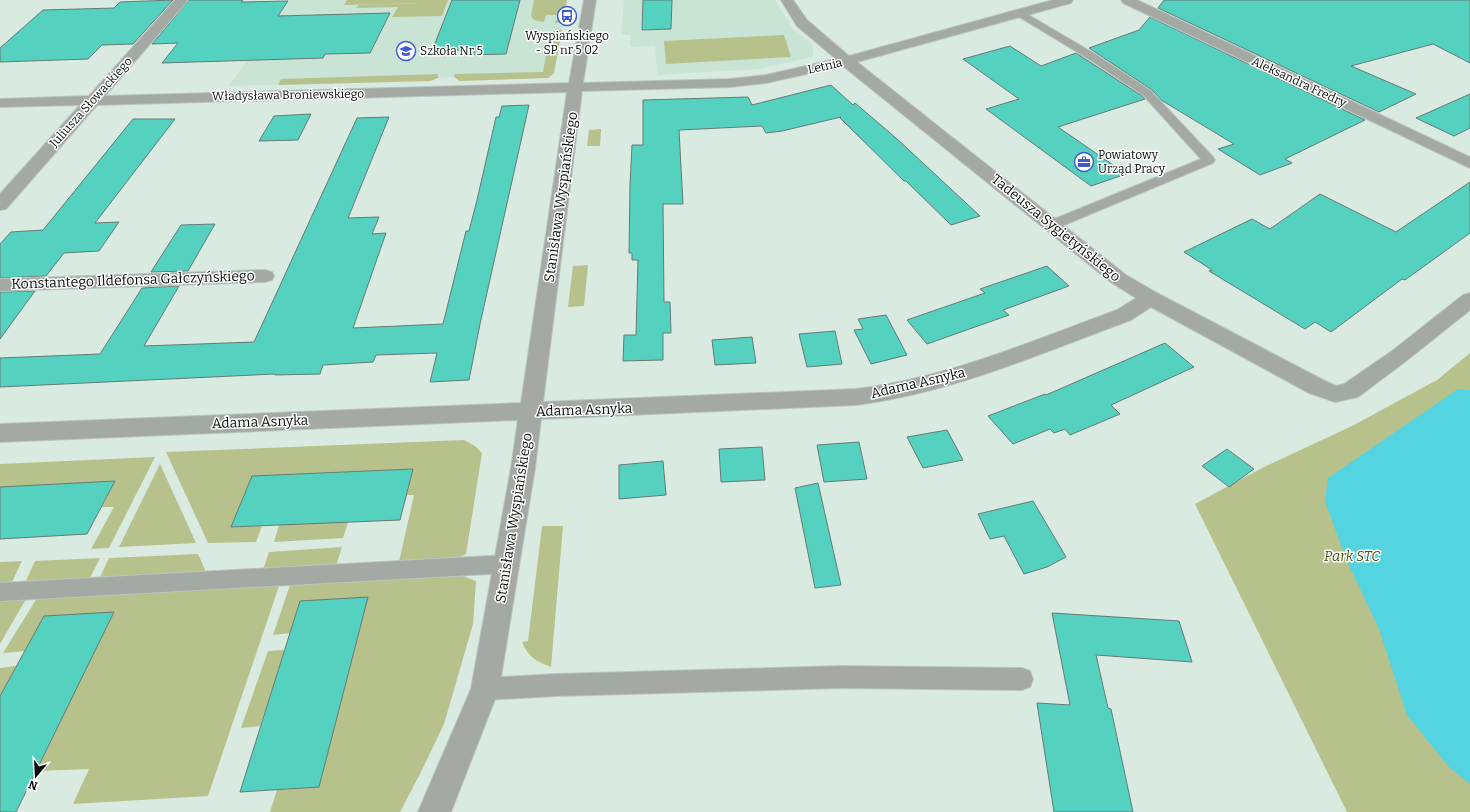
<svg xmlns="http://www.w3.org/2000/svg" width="1470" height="812" font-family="Bitter,serif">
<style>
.built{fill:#c9e3d5}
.green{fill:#b6c18c}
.water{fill:#54d4e1}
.building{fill:#55d1bf;stroke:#667a76}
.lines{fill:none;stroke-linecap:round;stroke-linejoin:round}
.lane-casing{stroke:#b8c7bf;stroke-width:2}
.street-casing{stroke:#b8c7bf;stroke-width:2}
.lane{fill:#a4a9a3;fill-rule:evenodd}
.street{fill:#a4a9a3;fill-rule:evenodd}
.labels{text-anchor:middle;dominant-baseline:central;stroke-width:3;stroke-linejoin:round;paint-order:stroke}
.far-poi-label{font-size:12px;fill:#080d0a;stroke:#fff;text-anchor:start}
.far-street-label{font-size:12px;fill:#080d0a;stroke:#fff}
.street-label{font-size:14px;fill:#080d0a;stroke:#fff}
.park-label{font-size:14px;font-style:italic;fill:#4b5416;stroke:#fff}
</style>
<rect width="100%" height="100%" fill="#d9ebe1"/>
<g class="built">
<polygon points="290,0 567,0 554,73 548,78 460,81 454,77 438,78 430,81 229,86"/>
<polygon points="624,0 775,0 793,29 799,33 813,46 813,57 759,69 657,75 655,46 630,47 630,35 621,35"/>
</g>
<g class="green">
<polygon points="347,0 448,0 442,16 392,17 398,7 356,8 359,5 424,3 344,5"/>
<polygon points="534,0 567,0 563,22 555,23 556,20 561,20 562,15 546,15 544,22 534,20 531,16"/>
<polygon points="557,30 562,30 554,73 548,78 460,81 454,77 455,74 543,72 550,33"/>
<polygon points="784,35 791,57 666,64 664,41"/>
<polygon points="438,74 438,78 430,81 278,85 281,79"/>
<polygon points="601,129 600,146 587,146 589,130"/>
<polygon points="588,265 584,306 568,307 573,266"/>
<polygon points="1470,353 1470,812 1347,812 1195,504 1266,466 1352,426 1437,380"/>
<polygon points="464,440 475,446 482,453 466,554 452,560 399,562 414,495 406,495 412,469 252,476 231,527 262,526 256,542 208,543 166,452"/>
<polygon points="155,457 109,548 91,549 114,507 102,507 115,481 0,487 0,464"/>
<polygon points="160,464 196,543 119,547"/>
<polygon points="348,522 343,538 274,542 279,525"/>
<path d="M542,526H563L551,667C537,662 528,657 522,642L528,641Z"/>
<polygon points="342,547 336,566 263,570 269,552"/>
<polygon points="198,554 206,572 100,577 109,558"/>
<polygon points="100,558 90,578 26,581 35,561"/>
<polygon points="22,561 12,582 0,582 0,562"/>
<polygon points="460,575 476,581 473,624 444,724 421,772 400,812 270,812 277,790 319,787 368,597 300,601 290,633 273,635 291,582"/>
<polygon points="280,583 208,796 73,804 89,769 36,771 113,613 44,616 25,651 3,653 37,598"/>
<polygon points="26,599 0,644 0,600"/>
<polygon points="285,650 260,726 241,728 268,651"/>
<polygon points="16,666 0,696 0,668"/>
</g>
<polygon class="water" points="1458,389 1470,390 1470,784 1449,767 1407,715 1379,629 1346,559 1325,501 1328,478"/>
<g class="building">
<polygon points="173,0 133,44 102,45 88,59 0,62 0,48 43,10 114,8 120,2"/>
<polygon points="189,0 243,0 241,2 288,1 278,16 390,13 370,53 325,54 323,58 162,63 178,43 152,44"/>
<polygon points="452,0 520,0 506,54 461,55 463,50 432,51"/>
<polygon points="643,0 672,0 671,29 642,30"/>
<polygon points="1164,0 1470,0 1470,63 1433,44 1351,66 1416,94 1379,112 1158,8"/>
<polygon points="1150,17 1365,120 1285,159 1292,163 1260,175 1218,149 1234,144 1161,100 1152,90 1089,48 1139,30"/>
<polygon points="1010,46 1041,66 1076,53 1142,96 1145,99 1058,127 1126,174 1091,186 986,109 1019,99 963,59"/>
<polygon points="831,85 853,105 855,103 896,138 980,216 951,225 906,181 904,181 840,118 841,117 782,131 766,133 762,126 679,130 683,204 663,204 664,302 670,302 671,333 663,333 663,360 623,361 624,335 636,335 638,260 632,260 632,253 629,253 630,185 632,145 643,145 643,100 748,97 752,105"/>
<polygon points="1470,94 1470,128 1454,136 1416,118"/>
<polygon points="529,105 480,324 469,380 430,382 437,353 376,355 373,362 323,365 320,374 275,375 275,374 0,387 0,358 100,354 142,288 179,286 144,346 254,342 357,118 389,117 348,218 379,217 372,234 386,233 353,328 443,324 466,231 469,231 477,200 496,117 499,117 502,106"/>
<polygon points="311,114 298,140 259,141 274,116"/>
<polygon points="133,119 175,119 95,223 119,222 99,251 64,253 46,276 0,278 0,244 11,232 43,230"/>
<polygon points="1470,182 1470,233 1405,280 1402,279 1331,332 1315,322 1305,329 1209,271 1212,270 1184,252 1252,219 1270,229 1320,194 1396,232"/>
<polygon points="215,224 188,271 151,272 181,225"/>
<polygon points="1047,266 1069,286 1003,310 1009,315 927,344 907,320 985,293 980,289"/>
<polygon points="35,291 0,339 0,292"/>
<polygon points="886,315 907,355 871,364 854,330 863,329 858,319"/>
<polygon points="835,331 842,364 807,367 799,334"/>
<polygon points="752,337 756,363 715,365 712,340"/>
<polygon points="1165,343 1194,367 1111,405 1120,414 1070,435 1065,429 1054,433 1050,429 1013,444 988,416 1045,394 1046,395"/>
<polygon points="947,430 963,460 923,468 907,437"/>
<polygon points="859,442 867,479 824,482 817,445"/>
<polygon points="762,447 765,480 721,482 719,449"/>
<polygon points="1227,449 1254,469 1229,487 1202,466"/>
<polygon points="663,461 666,495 619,499 619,465"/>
<polygon points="413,469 400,520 231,527 252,476"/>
<polygon points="115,481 87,534 0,539 0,487"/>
<polygon points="818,483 841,585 815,588 795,488"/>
<polygon points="1033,501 1066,557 1047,567 1024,574 1004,536 990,539 978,514"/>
<polygon points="368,597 319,787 240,792 300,601"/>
<polygon points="114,612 16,812 0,812 0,696 44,616"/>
<polygon points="1052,613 1179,621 1192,662 1096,655 1108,708 1111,709 1133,812 1054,812 1037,703 1070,705"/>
</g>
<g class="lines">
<g class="lane-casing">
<g id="lane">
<polygon points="1020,10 1095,54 1151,91 1213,157 1215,160 1213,163 1057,228 1052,229 1047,228 1045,225 1047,222 1201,159 1143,95 1087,58 1016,15 1015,13"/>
<polygon points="507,555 514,558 517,564 514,570 507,573 0,601 0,583"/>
<polygon points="841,666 1022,668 1030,671 1033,679 1030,687 1022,690 841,688 556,696 485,700 477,697 474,689 477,681 485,678 556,674"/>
</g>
</g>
<g class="street-casing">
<g id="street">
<path d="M175,0H188L105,96L569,83L584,0H596L583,83L730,79L766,75L836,59L797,26L781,0H793L807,20L849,56L1053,0H1073L1071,3L857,62L1126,275L1157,293L1325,381L1336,386L1344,384L1392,351L1463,295L1470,293V310L1406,361L1358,397L1335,402L1309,393L1151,307L1131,320C1041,353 952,393 856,405L541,419L535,468L499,689L451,812H418L471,689L511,468L518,420L0,442V424L521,403L567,92L97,105L6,209L0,210V194L80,105L0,107V99L89,96ZM843,66L1112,283L1136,298L1117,310C1032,341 947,378 856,389L543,402L582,91L730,87L766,83Z"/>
<polygon points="1121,0 1137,0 1470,157 1470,168 1123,3"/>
<polygon points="265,270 272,272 274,276 272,280 265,282 0,291 0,279"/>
</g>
</g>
<use href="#lane" class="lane"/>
<use href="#street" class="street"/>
</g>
<defs>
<g id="bus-ring" transform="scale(1)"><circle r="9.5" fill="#fff" stroke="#405bce" stroke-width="1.5"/><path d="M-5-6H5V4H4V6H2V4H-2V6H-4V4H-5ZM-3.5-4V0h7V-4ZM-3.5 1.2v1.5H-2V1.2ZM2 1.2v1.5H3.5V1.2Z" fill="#405bce"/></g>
<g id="school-ring" transform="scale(1)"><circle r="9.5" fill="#fff" stroke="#405bce" stroke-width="1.5"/><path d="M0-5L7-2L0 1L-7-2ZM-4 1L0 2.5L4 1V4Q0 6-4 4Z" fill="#405bce"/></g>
<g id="office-ring" transform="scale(1)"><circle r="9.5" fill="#fff" stroke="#405bce" stroke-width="1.5"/><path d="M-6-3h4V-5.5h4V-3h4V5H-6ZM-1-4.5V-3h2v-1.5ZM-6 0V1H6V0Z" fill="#405bce"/></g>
</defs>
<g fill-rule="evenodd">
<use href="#bus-ring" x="567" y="16"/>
<use href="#school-ring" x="406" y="51"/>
<use href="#office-ring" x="1084" y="162"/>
</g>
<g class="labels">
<g class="far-poi-label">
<text x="567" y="36" text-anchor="middle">Wyspiańskiego<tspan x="567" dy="14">- SP nr 5 02</tspan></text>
<text x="420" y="51">Szkoła Nr 5</text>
<text x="1098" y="155">Powiatowy<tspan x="1098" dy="14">Urząd Pracy</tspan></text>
</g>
<g class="far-street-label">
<text transform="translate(825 66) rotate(-13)">Letnia</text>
<text transform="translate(1299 82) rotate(25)">Aleksandra Fredry</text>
<text transform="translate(288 95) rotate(-1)">Władysława Broniewskiego</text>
<text transform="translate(91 102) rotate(-48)">Juliusza Słowackiego</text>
</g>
<g class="street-label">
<text transform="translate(561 197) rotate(-82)">Stanisława Wyspiańskiego</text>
<text transform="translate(1056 228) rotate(39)">Tadeusza Sygietyńskiego</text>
<text transform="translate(133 280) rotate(-2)">Konstantego Ildefonsa Gałczyńskiego</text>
<text transform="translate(918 383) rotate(-13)">Adama Asnyka</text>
<text transform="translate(584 410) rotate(-2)">Adama Asnyka</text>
<text transform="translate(260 422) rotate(-2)">Adama Asnyka</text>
<text transform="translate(514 518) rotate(-81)">Stanisława Wyspiańskiego</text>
</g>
<g class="park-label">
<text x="1352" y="556">Park STC</text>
</g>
</g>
<g transform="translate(36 776) rotate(198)" stroke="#ffffff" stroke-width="3" paint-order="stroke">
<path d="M0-3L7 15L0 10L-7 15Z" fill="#080d0a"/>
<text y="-6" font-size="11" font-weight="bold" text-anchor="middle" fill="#080d0a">N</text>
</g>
</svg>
